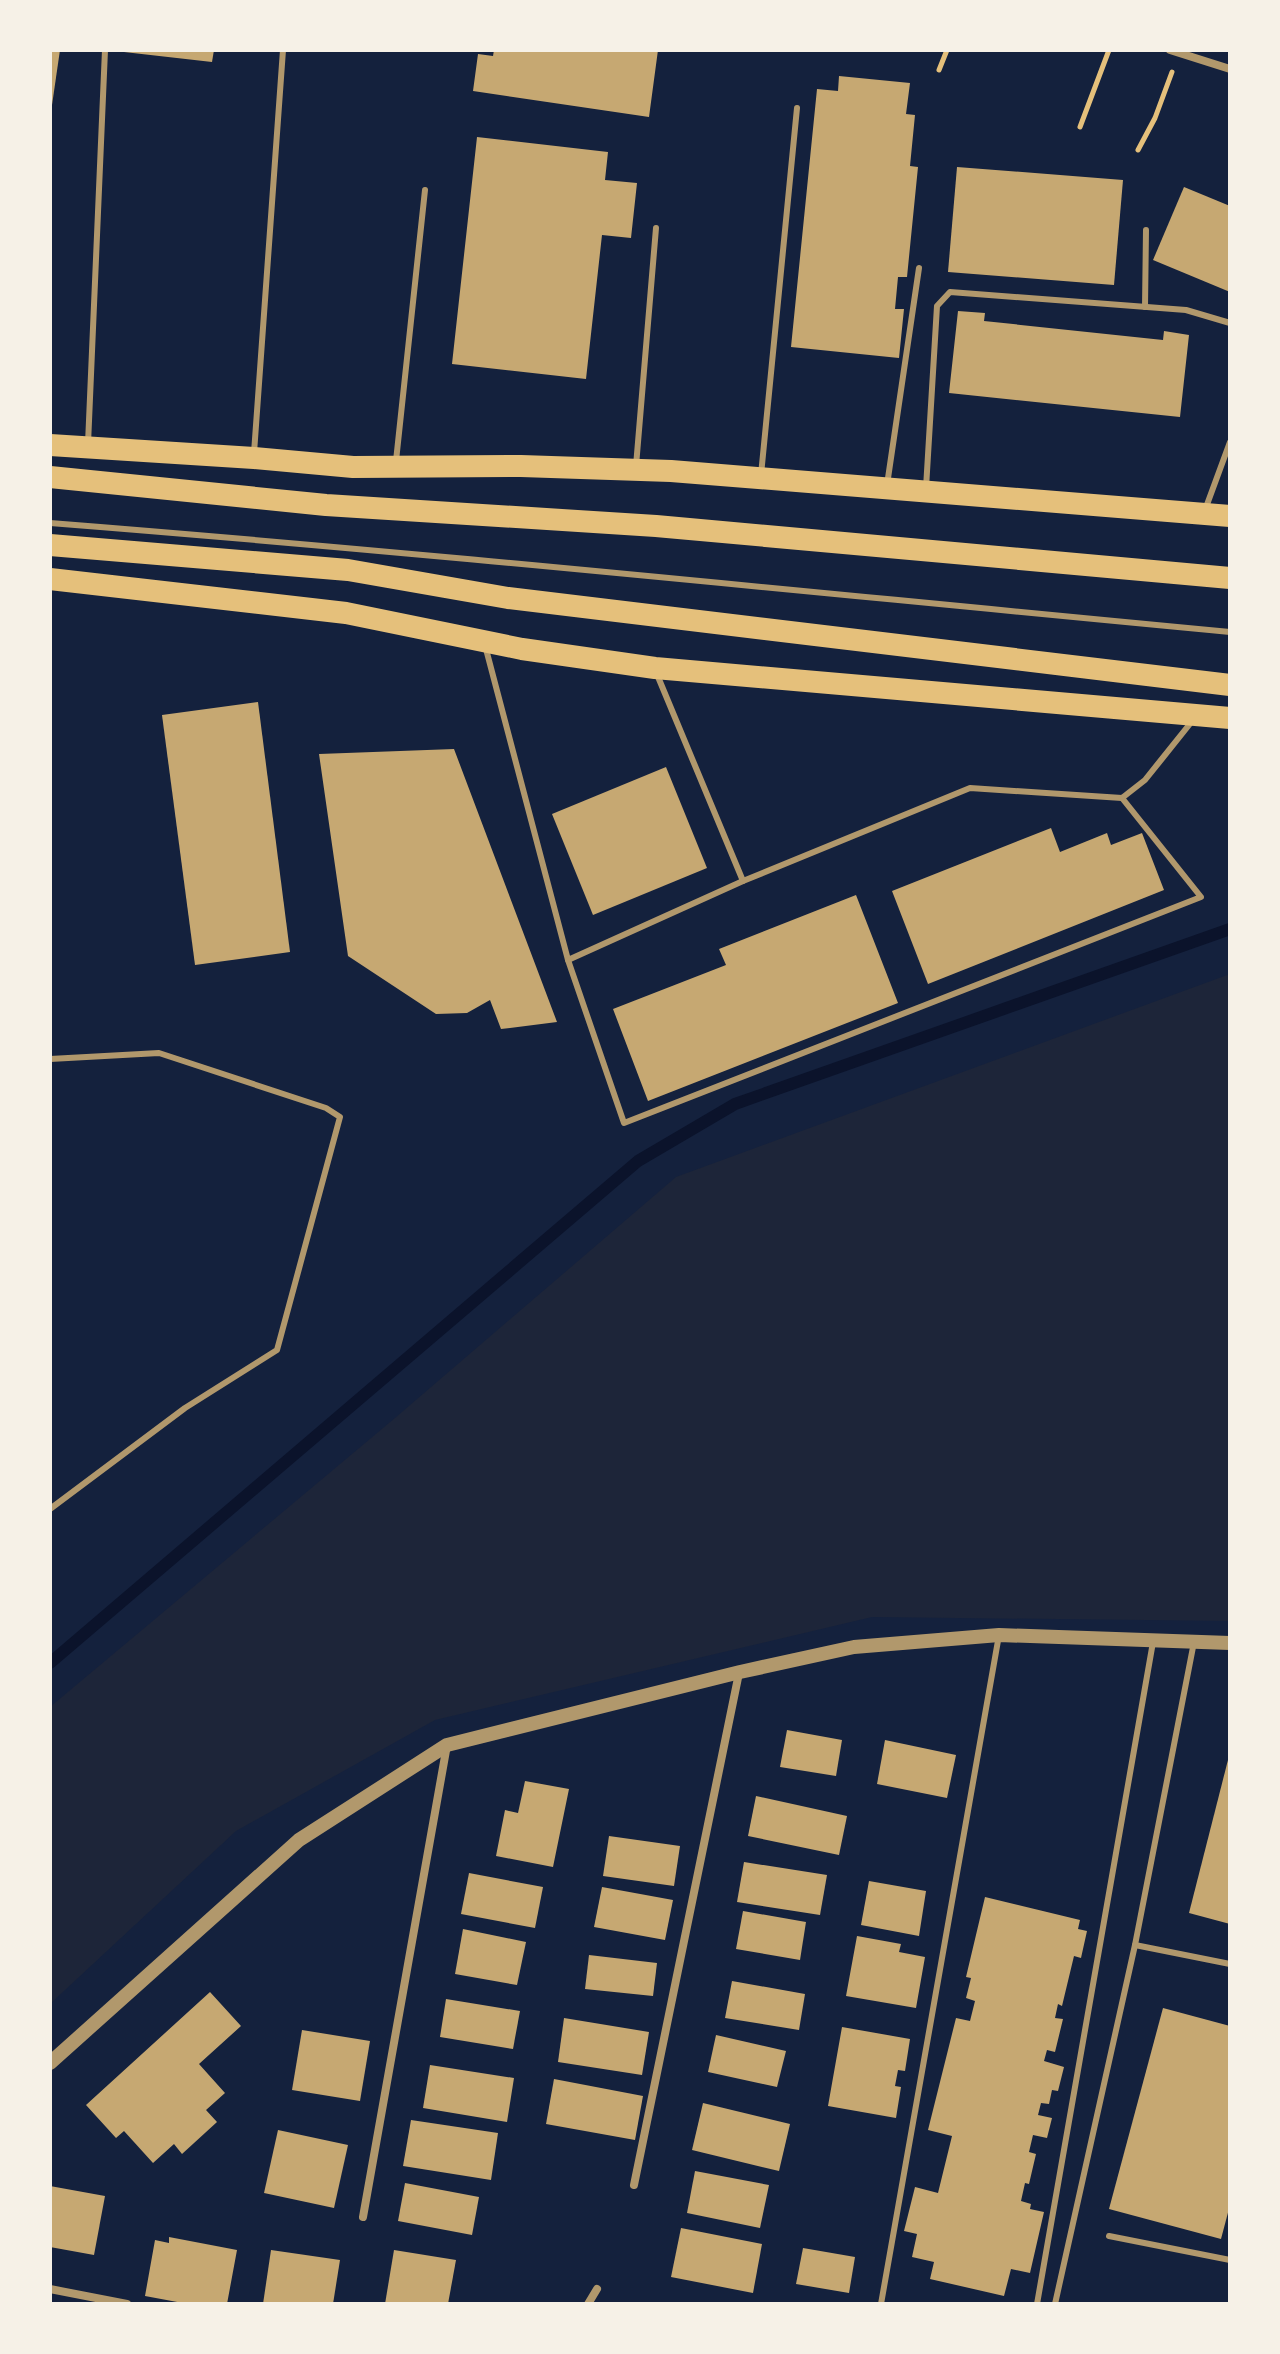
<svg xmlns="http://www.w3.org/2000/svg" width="1280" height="2354" font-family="'Crimson Pro',serif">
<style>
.green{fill:#1d2539}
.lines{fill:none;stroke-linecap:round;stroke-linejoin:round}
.stream{stroke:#0b132b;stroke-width:12}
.building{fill:#c6a872}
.path{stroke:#e5c07b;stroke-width:5}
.service{stroke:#b1986c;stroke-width:6}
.minor{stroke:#b1986c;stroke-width:8}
.tertiary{stroke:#b1986c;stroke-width:14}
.trunk{stroke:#e5c07b;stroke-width:22}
</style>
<rect width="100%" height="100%" fill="#14213d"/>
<polygon class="green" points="1230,974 1230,1621 872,1617 435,1720 236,1831 50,2004 50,1707 395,1418 676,1177"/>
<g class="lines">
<polyline class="stream" points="50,1663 638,1161 735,1104 1230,929"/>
</g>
<g class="building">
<polygon points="50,50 60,50 52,105 50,105"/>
<polygon points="124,50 214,50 212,62 124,52"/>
<polygon points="494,50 658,50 649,117 473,91 478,54 493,56"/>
<polygon points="839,76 910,83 906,114 915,115 910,166 918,167 907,277 898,277 895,309 904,309 899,358 791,347 817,89 838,91"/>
<polygon points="477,137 608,152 605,180 637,183 631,238 602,235 586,379 452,364"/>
<polygon points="957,167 1123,180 1114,285 948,272"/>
<polygon points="1184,187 1230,206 1230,292 1153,260"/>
<polygon points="958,311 985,313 984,321 1163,340 1164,331 1189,335 1180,417 949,393"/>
<polygon points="258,702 290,952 195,965 162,715"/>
<polygon points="454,749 557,1022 501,1029 490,1000 467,1013 436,1014 348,956 319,754"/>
<polygon points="666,767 707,868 593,915 552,814"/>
<polygon points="1051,828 1060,852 1107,833 1111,845 1142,833 1164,890 928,984 892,891"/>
<polygon points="856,895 898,1003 648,1101 613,1009 726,965 719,949"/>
<polygon points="787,1730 842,1740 836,1776 780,1767"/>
<polygon points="885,1740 956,1755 947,1798 877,1784"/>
<polygon points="1229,1756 1230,1756 1230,1924 1189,1913"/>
<polygon points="525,1781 569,1789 553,1867 496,1856 505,1810 518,1813"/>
<polygon points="756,1796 847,1816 839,1855 748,1836"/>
<polygon points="609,1836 680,1846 674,1886 603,1876"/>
<polygon points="744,1862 827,1875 820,1915 737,1902"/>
<polygon points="469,1873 543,1887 535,1928 461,1914"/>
<polygon points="869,1881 926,1891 919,1936 861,1925"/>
<polygon points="602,1887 673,1900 665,1940 594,1927"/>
<polygon points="985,1897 1080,1920 1078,1929 1087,1931 1081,1958 1074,1956 1062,2006 1058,2004 1055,2018 1063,2019 1055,2052 1047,2050 1044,2061 1064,2067 1058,2091 1052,2090 1049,2104 1041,2103 1038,2115 1052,2118 1047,2138 1033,2135 1029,2152 1036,2154 1029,2184 1025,2183 1021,2201 1031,2204 1030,2209 1044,2212 1030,2273 1011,2269 1004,2296 930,2279 934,2262 912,2257 917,2234 904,2231 915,2187 938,2193 952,2136 928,2130 956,2018 970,2021 975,2001 966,1998 971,1978 966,1977"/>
<polygon points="743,1911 806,1922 800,1960 736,1949"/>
<polygon points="463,1929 526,1942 517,1985 455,1974"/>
<polygon points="857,1936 901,1944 899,1952 925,1957 916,2008 846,1996"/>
<polygon points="589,1955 657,1963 653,1996 585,1989"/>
<polygon points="732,1981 805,1994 799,2030 725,2018"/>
<polygon points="210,1992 241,2026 199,2064 225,2093 206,2110 217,2122 182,2154 174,2144 153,2163 124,2131 116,2138 86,2105"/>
<polygon points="446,1999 520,2011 513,2049 440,2037"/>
<polygon points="1163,2008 1230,2026 1230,2205 1221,2239 1109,2209"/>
<polygon points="564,2018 649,2032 642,2075 558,2062"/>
<polygon points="842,2027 910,2039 905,2071 898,2070 895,2086 901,2087 896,2118 828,2106"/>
<polygon points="302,2030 370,2041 360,2101 292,2090"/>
<polygon points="716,2035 786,2051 777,2087 708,2072"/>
<polygon points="430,2065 514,2078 507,2122 423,2108"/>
<polygon points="554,2079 643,2096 635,2140 546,2124"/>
<polygon points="703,2103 790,2124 779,2171 692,2150"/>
<polygon points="411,2120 498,2133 491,2180 403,2166"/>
<polygon points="278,2130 348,2145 334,2208 264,2193"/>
<polygon points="695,2171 769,2185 760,2228 687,2213"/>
<polygon points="405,2183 479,2197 472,2235 398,2221"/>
<polygon points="50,2186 105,2196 94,2255 50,2247"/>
<polygon points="681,2228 762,2244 753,2293 671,2277"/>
<polygon points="169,2237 237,2250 227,2304 188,2304 145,2296 155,2240 169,2243"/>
<polygon points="803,2248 855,2257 849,2293 796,2284"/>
<polygon points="271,2250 340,2260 333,2304 263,2304"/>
<polygon points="394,2250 456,2260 448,2304 385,2304"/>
</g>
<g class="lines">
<g class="path">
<polyline points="939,70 947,50"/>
<polyline points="1080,127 1109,50"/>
<polyline points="1138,150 1155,118 1172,72"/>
</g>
<g class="service">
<polyline points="1145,307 1146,230"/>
<polyline points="88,444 105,50"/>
<polyline points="254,453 283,50"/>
<polyline points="396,461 425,190"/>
<polyline points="636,466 656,228"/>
<polyline points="761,475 797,108"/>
<polyline points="887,485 919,268"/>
<polyline points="926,488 937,306 950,292 1186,310 1230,323"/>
<polyline points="1205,510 1230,442"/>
<path d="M50,523C444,554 837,595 1230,632"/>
<polyline points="486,649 568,960 743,881 656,672"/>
<polyline points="743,881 970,788 1122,798 1145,780 1193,720"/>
<polyline points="568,960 624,1123 1201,897 1122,798"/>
<polyline points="50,1059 159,1053 326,1108 340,1117 277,1350 185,1408 50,1509"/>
<polyline points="1135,1945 1230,1964"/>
<polyline points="1109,2236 1230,2260"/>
<polyline points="881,2304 999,1635"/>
<polyline points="1037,2304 1153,1642"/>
<polyline points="1055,2304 1135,1945 1194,1642"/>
</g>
<g class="minor">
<polyline points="1170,50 1230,69"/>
<polyline points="634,2185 739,1673"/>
<polyline points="363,2217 447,1745"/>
<polyline points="50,2289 127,2304"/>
<polyline points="588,2304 597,2289"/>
</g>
<polyline class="tertiary" points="50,2063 299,1840 447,1745 740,1672 854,1647 999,1635 1230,1643"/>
<g class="trunk">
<polyline points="50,445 254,458 353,467 521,466 671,471 1230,516"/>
<polyline points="50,477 326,505 656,526 1230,578"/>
<polyline points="50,545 348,570 508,598 1230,685"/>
<polyline points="50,579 346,613 522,649 655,668 1230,718"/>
</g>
</g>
<rect width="1280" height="2354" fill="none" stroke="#f6f1e7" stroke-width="104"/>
</svg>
